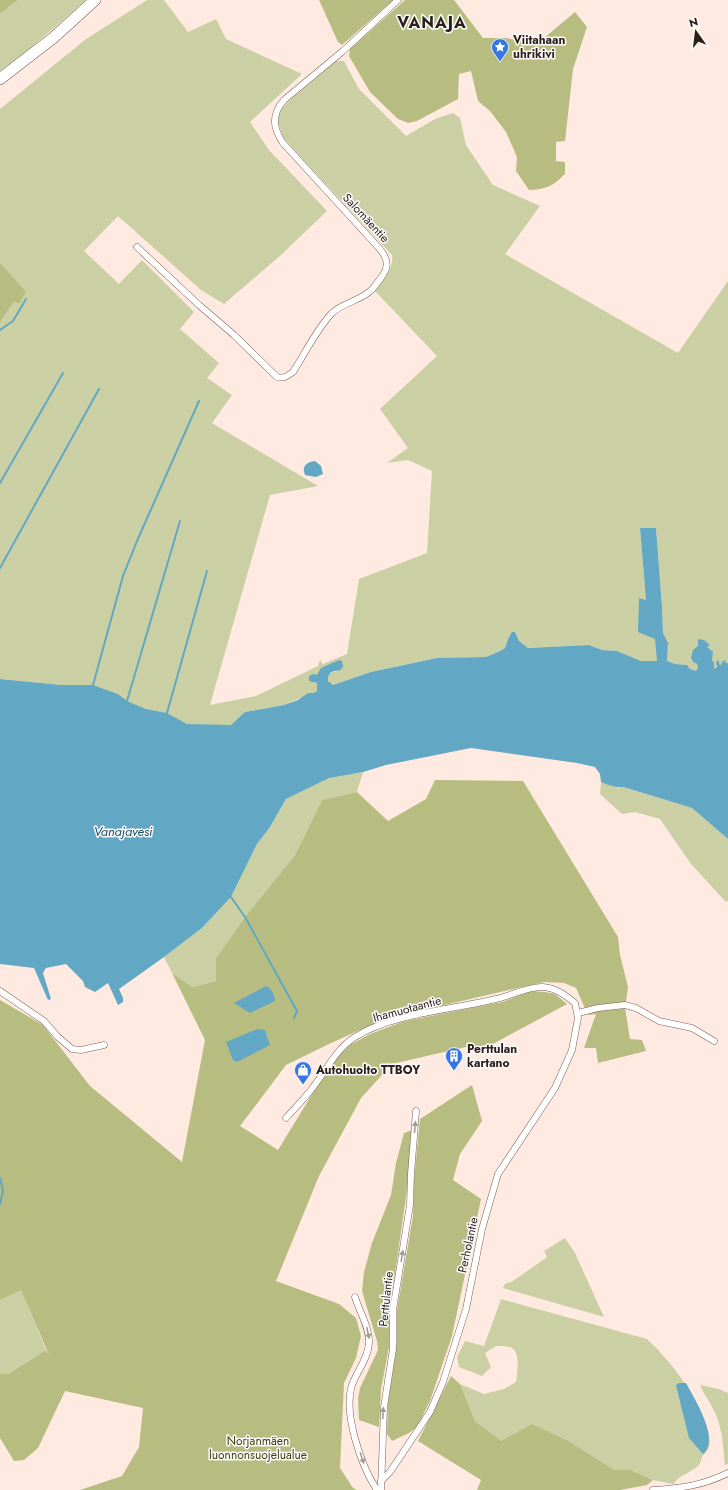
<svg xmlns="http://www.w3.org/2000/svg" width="728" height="1490" font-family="Jost,sans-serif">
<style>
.green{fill:#cbd0a4}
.forest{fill:#b7bd80}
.water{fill:#62a7c3}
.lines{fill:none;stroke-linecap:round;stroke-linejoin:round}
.stream{stroke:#62a7c3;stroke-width:2}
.street-casing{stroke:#7c5f53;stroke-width:7}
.highway-casing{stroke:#7c5f53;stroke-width:12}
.street{stroke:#fff;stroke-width:6}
.highway{stroke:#fff;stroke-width:11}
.oneway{fill:#a09b98}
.labels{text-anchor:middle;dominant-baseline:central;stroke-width:3;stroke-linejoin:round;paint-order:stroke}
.poi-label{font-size:12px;font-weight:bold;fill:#2d201b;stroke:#fcfcfc;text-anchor:start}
.street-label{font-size:12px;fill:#2d201b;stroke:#fcfcfc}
.park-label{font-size:12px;fill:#3c3f10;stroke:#fcfcfc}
.water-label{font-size:13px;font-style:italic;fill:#185065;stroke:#fcfcfc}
.district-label{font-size:16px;font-weight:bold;letter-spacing:1px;fill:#2d201b;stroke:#fcfcfc}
</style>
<rect width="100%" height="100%" fill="#ffeae1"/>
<g class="green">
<polygon points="18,0 86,0 27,51 0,72 0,14"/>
<path d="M147,0H164L188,32L216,19L226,39L302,74L250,122L269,150L327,211L281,255L224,304L201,290L118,216L84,251L119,284L142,260L194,312L180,329L219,363L207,378L232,395L212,423L318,486L270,495L210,705L256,696L318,666L320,660L323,664L347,654L359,579L427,553L432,471L408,460L387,463L408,448L380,409L437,356L374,290C383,279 394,270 392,255L299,155L283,137L278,122L280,110L290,100L336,61H344L359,89L406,136L435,119L453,113L460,118L466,145L493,185L540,206L505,254L678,353L728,281V663H726V661L721,665L718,664L714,670L712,660L707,647L710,645L698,639V646L693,662L697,664L698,667L696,671L690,669L687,665L675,664L667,661L668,643L663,633L662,607L656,528H640L646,600L639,598L656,639L657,661H641L617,651L602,650L589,645L528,648L519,641L515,632L512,633L508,639L505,648L500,651L486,657L437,658L371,672L333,685L328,681V677L331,672H336L339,660L333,663L315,682L317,683V691L284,705L245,712L231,725H187L167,713L146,709L127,701L118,694L93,685H61L0,679V109L86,39Z"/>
<polygon points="363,772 357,792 322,800 295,855 245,917 216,958 216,981 193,987 172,973 164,957 202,928 231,897 257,844 270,827 286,799 329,777"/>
<polygon points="601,782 619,788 622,787 692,808 728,839 728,901 726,902 691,864 660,819 635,812 622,814 600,794"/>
<polygon points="565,1238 575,1253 604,1317 503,1288 505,1284 513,1281 547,1257 544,1251"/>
<polygon points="21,1289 46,1350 8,1374 0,1374 0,1300"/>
<path d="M501,1299L647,1339C673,1364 691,1388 705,1422C708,1430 713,1442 707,1451C706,1453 704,1454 703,1455C701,1459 701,1464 698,1466C689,1474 681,1474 673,1484L653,1480L631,1470H614L597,1461L501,1442L475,1421L460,1384L484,1394L504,1389L516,1382C517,1374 521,1354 512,1348C508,1346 500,1346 496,1346L485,1353L491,1367L482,1376L459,1367L457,1357L465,1341L484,1346Z"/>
<path d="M700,1385L719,1389L728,1393V1464L725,1465C723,1449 723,1431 716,1415C712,1405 704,1395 700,1385Z"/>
</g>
<g class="forest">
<polygon points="0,0 18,0 0,14"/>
<polygon points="319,0 393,0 342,45 338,42"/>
<path d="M405,0H454L483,38H506L537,44L575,12L587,27L573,69L565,141L556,142V161L565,162V174C554,185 546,190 529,190L516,171L517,157L506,132L490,111L478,101L471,71L459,74L458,99L417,121L408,123L398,119L370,92L349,56L350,49Z"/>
<polygon points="0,263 26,292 19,304 14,301 0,322"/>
<polygon points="435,780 523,781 618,937 620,955 628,987 625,1008 630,1039 642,1040 646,1051 598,1063 596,1048 584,1048 596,1014 588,1015 576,988 564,983 544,982 384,1019 329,1044 286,1065 240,1126 278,1150 330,1065 350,1045 370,1034 405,1021 502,1002 531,991 545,992 555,994 567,1004 478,1052 466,1047 392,1064 361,1098 319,1176 276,1281 339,1304 356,1318 361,1336 356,1358 344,1383 340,1468 353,1488 357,1490 80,1490 122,1476 139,1447 143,1408 65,1391 38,1448 24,1460 14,1461 0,1438 0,1374 8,1374 46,1350 49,1355 21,1290 0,1300 0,1000 43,1025 90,1086 182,1162 205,1040 172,973 193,987 216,981 216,958 245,917 295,855 322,800 357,792 388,821 426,799"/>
<polygon points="472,1085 482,1121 460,1154 453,1180 481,1199 452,1336 430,1401 417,1427 409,1433 392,1441 387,1434 388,1403 397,1343 397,1310 413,1216 414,1180 420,1119"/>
<polygon points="412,1130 408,1183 390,1308 389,1347 381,1389 379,1427 359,1420 358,1399 360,1388 378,1350 377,1341 362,1291 364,1272 372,1243 391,1195 396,1163 404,1133"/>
<polygon points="451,1376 460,1384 475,1421 501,1441 532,1424 568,1441 614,1470 631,1470 653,1480 647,1485 620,1490 477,1490 481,1480 418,1441"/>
</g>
<g class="water">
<path d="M315,461L321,466L323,474L316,477L305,475C301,466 307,462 315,461Z"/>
<path d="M640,528H656L662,607L663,633L668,643L667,661L675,664L687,665L690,669L696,671L698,667L697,664L693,662L691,658L693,650L698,646V639L704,640L710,645L707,647L713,652L712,660L714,663V669L717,667L716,663L718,660L719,661V664L721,665L722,662L725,660L726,663H728V839L692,808L623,787C616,788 608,785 601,782L600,774L595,767L577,763L471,748L386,765L363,772L329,778L286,799L270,827L257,844L231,897L202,928L164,957L119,989L123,998V1002L118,1005L108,983L95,992L85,987L83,981L66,964L46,968L43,973L51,999L48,1000L34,968L0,964V679L61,685H93L118,694L127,701L146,709L167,713L187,724L231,725L245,712L284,705L298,700L308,693H313L317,691V683L309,681V676L313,674L317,675L321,668L339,660L342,661L343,667L340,670L331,672L328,677V681L333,685L371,672L437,658L486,657L500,651L505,648L508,639L512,632H515L519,641L528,648L589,645L602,650L617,651L641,661H657L655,639L638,632L639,598L646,600Z"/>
<path d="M266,986C271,988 275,995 275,1001L250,1013L234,1003Z"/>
<polygon points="257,1029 265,1030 270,1045 237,1062 233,1060 226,1042"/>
<path d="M679,1383H686C694,1398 721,1440 703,1454L689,1438L676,1385Z"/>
</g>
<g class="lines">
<g class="stream">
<polyline points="0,330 13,321 26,299"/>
<polyline points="0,483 63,373"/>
<polyline points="0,568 99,389"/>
<polyline points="93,685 123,576 137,541 199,401"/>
<polyline points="127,701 180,521"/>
<polyline points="167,713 207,571"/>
<polyline points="231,897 245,917 297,1011 294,1018"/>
<polyline points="0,1178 3,1191 0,1204"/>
</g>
<g class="street-casing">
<g id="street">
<path d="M137,247L199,305L234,335L277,377C284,379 287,376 293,372C306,352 316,330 332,313C343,303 358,301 369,292C372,290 375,286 377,283C388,270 391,262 379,248L283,143C273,128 271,115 284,100L343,51L398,0"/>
<polyline points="0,991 44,1021 58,1037 72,1049 81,1050 104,1045"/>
<polyline points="578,1013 598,1008 625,1005 636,1008 659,1021 692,1028 714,1041"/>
<path d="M286,1118C296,1107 306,1097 314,1086C327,1069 337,1048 355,1037C393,1013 452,1010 496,999C511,996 528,986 543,987C556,988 565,995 575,1003L578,1018L572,1050L555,1088L498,1174L482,1229L466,1309L443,1382L430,1412L390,1472L381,1481"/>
<path d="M355,1297C359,1311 370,1328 369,1343C368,1359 357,1371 352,1385C343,1413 361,1466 377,1490"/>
<polyline points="381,1490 384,1407 393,1349 393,1310 410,1205 411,1174 416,1111"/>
<path d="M653,1490C681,1488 702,1486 728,1473"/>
</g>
</g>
<g class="highway-casing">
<polyline id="highway" points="0,79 53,38 95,0"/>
</g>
<use href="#street" class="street"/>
<use href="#highway" class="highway"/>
</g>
<defs><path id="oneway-solid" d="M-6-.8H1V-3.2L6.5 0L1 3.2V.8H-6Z"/></defs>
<g class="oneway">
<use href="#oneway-solid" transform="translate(415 1127) rotate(-85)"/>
<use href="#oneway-solid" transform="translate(402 1256) rotate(-81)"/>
<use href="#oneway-solid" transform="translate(368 1333) rotate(78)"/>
<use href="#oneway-solid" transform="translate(383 1413) rotate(-88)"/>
<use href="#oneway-solid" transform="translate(362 1458) rotate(71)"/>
</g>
<defs>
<g id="sight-pin" transform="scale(0.9)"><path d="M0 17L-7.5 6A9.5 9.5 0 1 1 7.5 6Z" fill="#3676e4" stroke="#fcfcfc"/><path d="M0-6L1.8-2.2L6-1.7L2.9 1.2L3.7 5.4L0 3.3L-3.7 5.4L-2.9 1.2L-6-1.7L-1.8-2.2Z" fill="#fff"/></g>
<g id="building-pin" transform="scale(0.9)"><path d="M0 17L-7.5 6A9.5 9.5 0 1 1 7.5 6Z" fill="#3676e4" stroke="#fcfcfc"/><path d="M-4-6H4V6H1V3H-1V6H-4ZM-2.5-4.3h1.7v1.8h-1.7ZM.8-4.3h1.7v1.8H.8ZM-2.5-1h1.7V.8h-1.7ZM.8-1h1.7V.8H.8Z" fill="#fff"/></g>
<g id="shop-pin" transform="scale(0.9)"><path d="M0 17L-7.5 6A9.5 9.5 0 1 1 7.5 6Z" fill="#3676e4" stroke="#fcfcfc"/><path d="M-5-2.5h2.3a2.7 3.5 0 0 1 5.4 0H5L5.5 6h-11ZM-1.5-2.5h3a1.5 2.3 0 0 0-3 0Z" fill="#fff"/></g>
</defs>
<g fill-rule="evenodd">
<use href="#sight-pin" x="500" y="47"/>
<use href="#building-pin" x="454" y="1056"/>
<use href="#shop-pin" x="303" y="1070"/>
</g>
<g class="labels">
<g class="poi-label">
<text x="513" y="40">Viitahaan<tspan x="513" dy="14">uhrikivi</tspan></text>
<text x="467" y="1049">Perttulan<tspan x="467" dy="14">kartano</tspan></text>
<text x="316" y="1070">Autohuolto TTBOY</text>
</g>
<g class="street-label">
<text transform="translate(366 218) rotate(47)">Salomäentie</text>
<text transform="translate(407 1009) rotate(-15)">Ihamuotaantie</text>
<text transform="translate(468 1245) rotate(-78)">Perholantie</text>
<text transform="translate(386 1299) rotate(-84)">Perttulantie</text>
</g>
<g class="park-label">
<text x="258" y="1441">Norjanmäen<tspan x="258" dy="14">luonnonsuojelualue</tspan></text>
</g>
<g class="water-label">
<text x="123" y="831">Vanajavesi</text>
</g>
<g class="district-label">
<text x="432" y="22">VANAJA</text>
</g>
</g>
<g transform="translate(696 32) rotate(346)" stroke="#fcfcfc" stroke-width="3" paint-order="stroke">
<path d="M0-3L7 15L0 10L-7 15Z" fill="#2d201b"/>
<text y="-6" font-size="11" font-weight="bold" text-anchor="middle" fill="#2d201b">N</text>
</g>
</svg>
